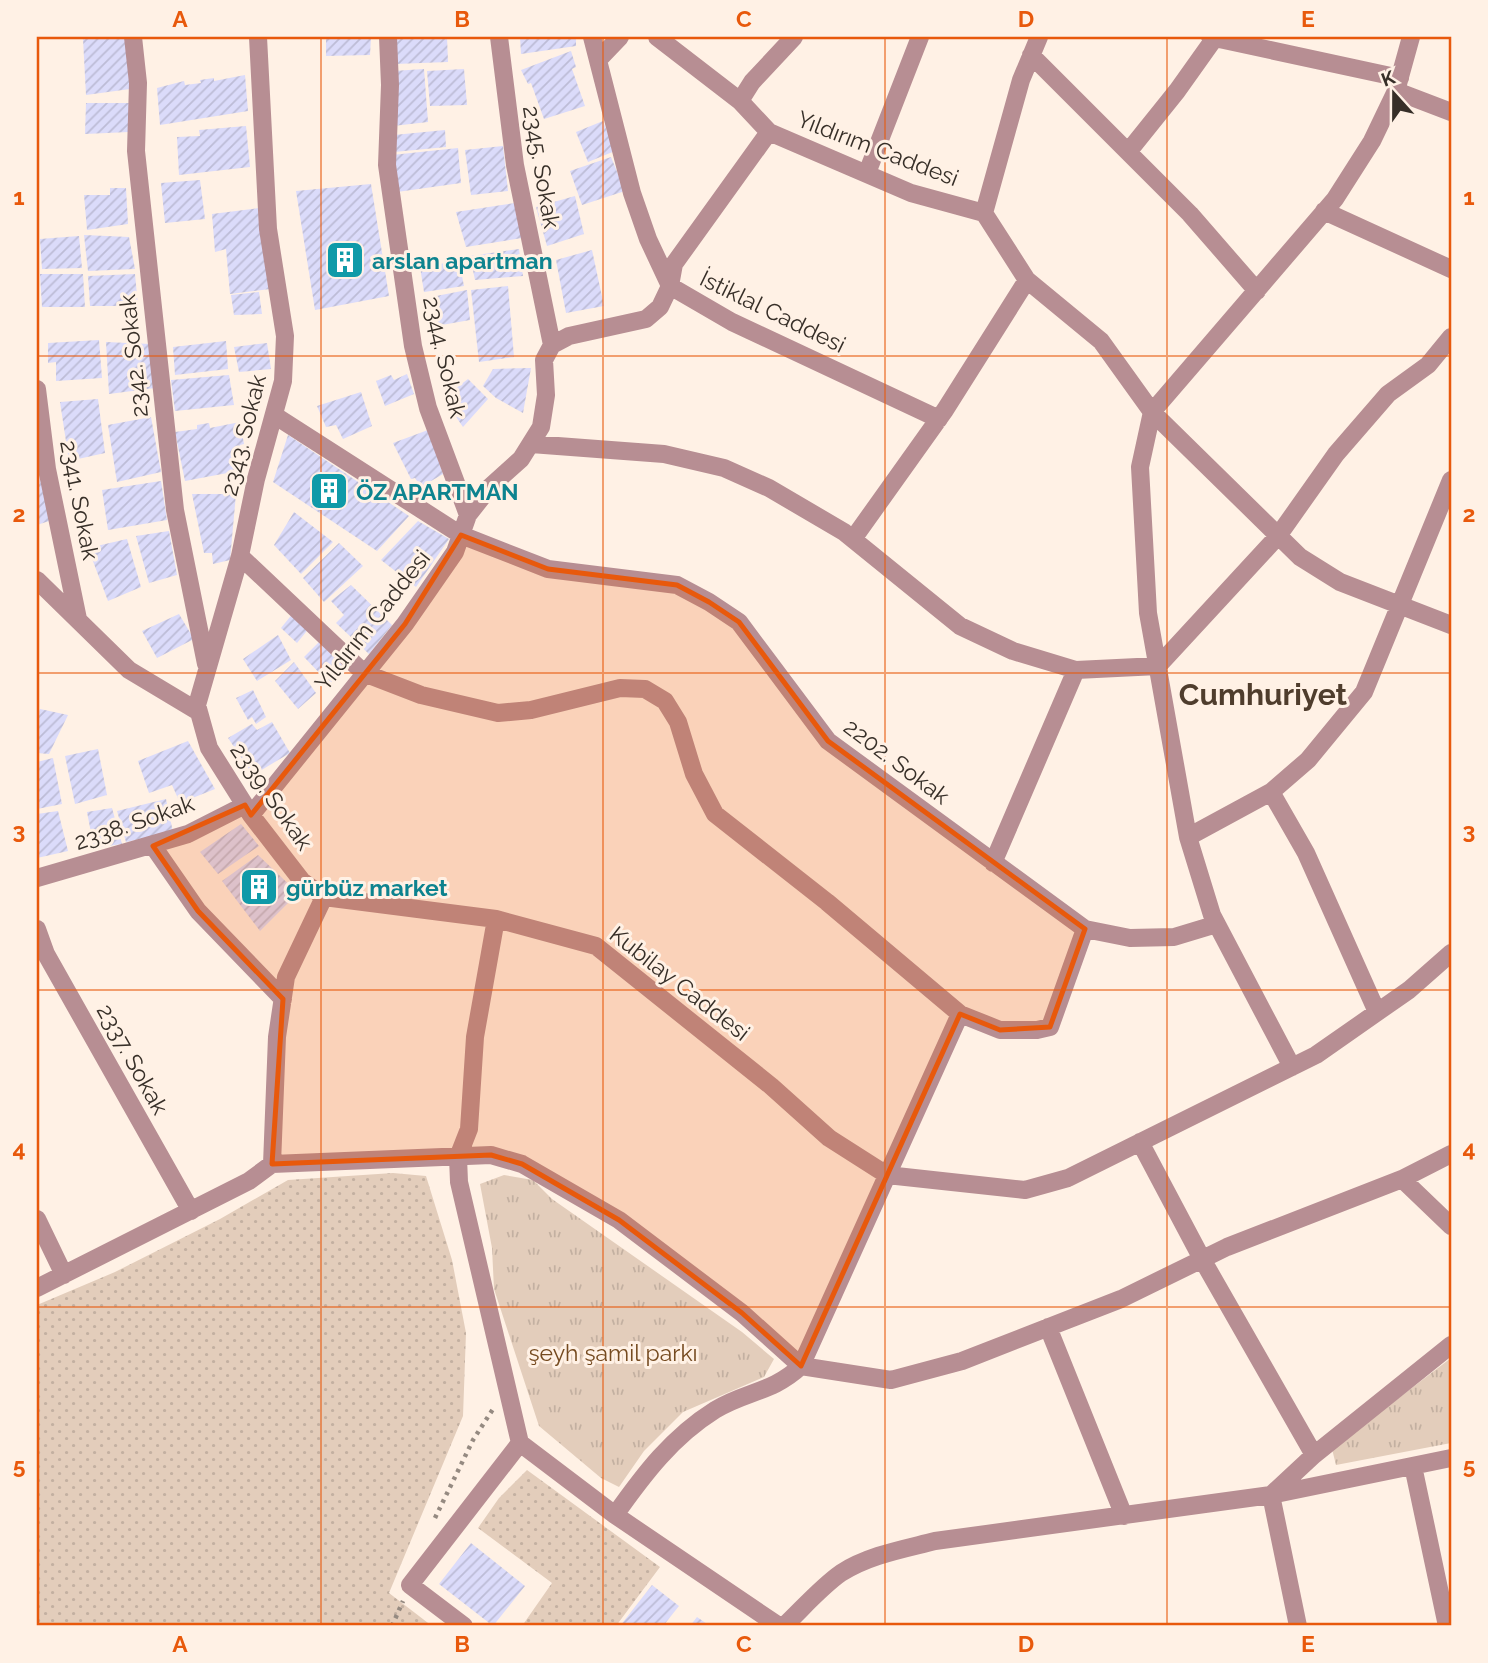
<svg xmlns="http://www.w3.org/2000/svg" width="1488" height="1663" font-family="Raleway,sans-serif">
  <defs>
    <pattern id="grass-dots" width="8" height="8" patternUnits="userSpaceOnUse" patternTransform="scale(1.75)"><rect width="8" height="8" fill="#e3cdbb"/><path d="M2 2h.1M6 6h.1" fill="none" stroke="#c3b0a1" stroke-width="1.8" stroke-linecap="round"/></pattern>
    <pattern id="park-tufts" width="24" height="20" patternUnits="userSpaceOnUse" patternTransform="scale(1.75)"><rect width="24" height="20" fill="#e3cdbb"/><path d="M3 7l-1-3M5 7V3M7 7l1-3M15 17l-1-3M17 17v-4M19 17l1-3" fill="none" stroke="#c3b0a1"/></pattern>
    <pattern id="building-hatch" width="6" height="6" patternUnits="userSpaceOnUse" patternTransform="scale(1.75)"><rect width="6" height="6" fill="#dbdbfa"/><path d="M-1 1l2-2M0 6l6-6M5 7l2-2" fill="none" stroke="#bdbcd6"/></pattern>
  </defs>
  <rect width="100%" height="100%" fill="#fff1e5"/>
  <path fill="url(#grass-dots)" d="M 393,1173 L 426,1176 L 452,1260 L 466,1333 L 463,1416 L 389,1593 L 432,1626 L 40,1626 L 37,1616 L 37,1305 L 115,1272 L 220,1219 L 288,1180 Z
    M 527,1470 L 660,1567 L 616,1626 L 522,1626 L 552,1583 L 478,1528 L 499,1498 Z"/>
  <path fill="url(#park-tufts)" d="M 504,1175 L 533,1180 L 552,1199 L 742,1332 L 774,1359 L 764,1377 L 683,1412 L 644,1451 L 619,1487 L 601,1478 L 539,1426 L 494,1289 L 492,1248 L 480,1184 Z
    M 1451,1358 L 1451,1443 L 1336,1465 L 1332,1449 Z"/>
  <path fill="url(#building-hatch)" d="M 126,37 L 130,89 L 86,95 L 83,39 Z
    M 326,37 L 371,37 L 370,55 L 326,56 Z
    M 394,37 L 447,37 L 448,62 L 395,64 Z
    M 520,37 L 576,37 L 576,46 L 521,54 Z
    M 571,51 L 576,67 L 572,69 L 585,106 L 544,119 L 531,83 L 528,84 L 521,70 Z
    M 424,69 L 428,122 L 393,126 L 393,71 Z
    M 464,69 L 467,105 L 430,106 L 427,71 Z
    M 245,75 L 248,111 L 160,125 L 157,88 L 184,81 L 185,85 L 201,83 L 200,80 L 214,78 L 214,81 Z
    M 86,103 L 130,103 L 129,132 L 85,134 Z
    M 603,121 L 615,151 L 588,162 L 576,132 Z
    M 246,126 L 250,167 L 179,175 L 177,137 L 200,136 L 199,130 Z
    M 445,130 L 446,147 L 394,152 L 394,135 Z
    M 503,146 L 508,191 L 471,195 L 465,150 Z
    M 458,148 L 461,183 L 397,192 L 392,155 Z
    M 611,157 L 625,191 L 582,205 L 570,171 Z
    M 200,180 L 205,219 L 165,223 L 161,183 Z
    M 371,184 L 389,296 L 315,310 L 296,191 Z
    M 110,188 L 126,188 L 128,224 L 87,230 L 84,195 L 110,195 Z
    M 575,196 L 584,234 L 547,246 L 536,207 Z
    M 515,203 L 522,238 L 466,247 L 456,212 Z
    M 259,208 L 270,289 L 230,294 L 226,249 L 215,252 L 212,214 Z
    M 84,235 L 129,237 L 135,269 L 88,271 Z
    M 79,236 L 82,268 L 42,269 L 40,239 Z
    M 519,249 L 523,276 L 475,280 L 470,256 Z
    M 592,250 L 604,306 L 566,313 L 556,260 Z
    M 459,261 L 464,286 L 424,292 L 420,267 Z
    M 40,274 L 83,274 L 85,307 L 42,307 Z
    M 135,274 L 138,306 L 90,306 L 88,276 Z
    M 508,286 L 514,357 L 479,362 L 471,290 Z
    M 467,290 L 470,320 L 436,326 L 431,297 Z
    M 259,292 L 262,314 L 234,315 L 231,295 Z
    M 99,340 L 102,378 L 56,381 L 56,362 L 48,363 L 48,343 Z
    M 226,341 L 228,369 L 175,375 L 173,347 Z
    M 106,342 L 150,344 L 155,388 L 109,394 Z
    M 267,343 L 271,369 L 239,372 L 234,347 Z
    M 531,368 L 523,413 L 496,398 L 483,386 L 493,369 Z
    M 407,374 L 414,394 L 385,406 L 376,381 L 391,375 L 394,380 Z
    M 229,375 L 234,405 L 175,411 L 171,380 Z
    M 468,379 L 488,399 L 463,427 L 443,398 Z
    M 361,392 L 372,426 L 343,439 L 336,425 L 326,427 L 317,406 Z
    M 98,399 L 105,453 L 69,461 L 60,402 Z
    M 151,417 L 161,472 L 117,482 L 108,425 Z
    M 240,422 L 244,444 L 240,445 L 243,457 L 236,459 L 238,471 L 185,481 L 175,432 L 197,429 L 197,425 L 209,423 L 210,428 Z
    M 428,430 L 443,474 L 421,487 L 415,478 L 411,479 L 393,443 Z
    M 288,435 L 409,516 L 377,551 L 273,482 Z
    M 43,474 L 52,520 L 37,525 L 37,475 Z
    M 161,481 L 167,520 L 108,530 L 102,490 Z
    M 192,494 L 236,494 L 230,560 L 213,564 L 212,553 L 204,553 Z
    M 294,512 L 333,542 L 301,574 L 274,545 Z
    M 418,521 L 449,539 L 416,587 L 381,560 Z
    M 169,531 L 177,575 L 149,583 L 136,536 Z
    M 127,539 L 141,587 L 108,601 L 88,548 Z
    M 339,543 L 363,566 L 324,602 L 303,578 Z
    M 351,585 L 392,625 L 369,654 L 336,623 L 344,615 L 331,601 Z
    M 294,612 L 310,627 L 297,643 L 281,628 Z
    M 179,614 L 194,639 L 157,658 L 142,631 Z
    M 278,635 L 291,660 L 257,681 L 243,659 Z
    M 319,642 L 344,667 L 330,684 L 304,657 Z
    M 294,662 L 316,693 L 298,709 L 275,681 Z
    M 253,690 L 266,717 L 256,724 L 252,717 L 248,720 L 236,698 Z
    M 40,709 L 68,715 L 49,754 L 37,753 L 37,715 Z
    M 272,722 L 290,753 L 253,775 L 228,738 L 252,724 L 257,730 Z
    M 188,741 L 215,789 L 180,803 L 172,785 L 149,793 L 138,761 Z
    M 98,749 L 107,795 L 75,804 L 65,756 Z
    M 53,758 L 62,804 L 37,809 L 37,762 Z
    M 166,799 L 173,832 L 126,842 L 117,811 Z
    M 112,808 L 122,844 L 94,848 L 87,812 Z
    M 58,811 L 68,851 L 37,858 L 37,814 Z
    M 241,824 L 259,846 L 218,874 L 200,852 Z
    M 258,855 L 298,893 L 260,931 L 222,881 Z
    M 471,1543 L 525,1586 L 493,1626 L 439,1584 Z
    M 652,1585 L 679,1606 L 663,1626 L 620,1626 Z
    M 697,1617 L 710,1626 L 690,1626 Z"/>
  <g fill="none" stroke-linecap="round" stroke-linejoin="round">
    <path stroke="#958a81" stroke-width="4.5" stroke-dasharray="3.5 5" stroke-linecap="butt" d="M 435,1518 L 473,1440 L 493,1409
      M 392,1626 L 403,1601"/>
    <path stroke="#b78e93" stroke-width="18" d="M 133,37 L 138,83 L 136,151 L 175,510 L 206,664
      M 258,37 L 268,229 L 285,336 L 283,381 L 256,479 L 240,556 L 197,705 L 209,748 L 251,815 L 302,881 L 324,897 L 496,919 L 596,946 L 771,1086 L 829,1138 L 887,1175 L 1025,1190 L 1068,1178 L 1316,1055 L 1409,990 L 1451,953
      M 388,37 L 390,85 L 387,165 L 413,346 L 428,408 L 468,515
      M 499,37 L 515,165 L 552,345
      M 592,37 L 632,193 L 648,239 L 670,286 L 732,322 L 939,419
      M 657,37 L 740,101 L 769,132 L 911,193 L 984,213
      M 1210,37 L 1400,78
      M 1031,55 L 1190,214 L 1257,291
      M 598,60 L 620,37
      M 1396,91 L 1451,112
      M 740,101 L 752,82 L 794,37
      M 1128,152 L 1177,91 L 1214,39
      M 867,173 L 920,37
      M 1324,211 L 1451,269
      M 984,213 L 1027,280 L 1101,341 L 1152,412 L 1300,557 L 1340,582 L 1451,625
      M 984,213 L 1021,80 L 1039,37
      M 37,389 L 47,469 L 78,619
      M 274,415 L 461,535 L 548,569 L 677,585 L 709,602 L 739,622 L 828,741 L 1085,929 L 1130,938 L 1174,937 L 1217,924
      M 531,444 L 664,454 L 724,468 L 769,488 L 844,532 L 960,626 L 1013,651 L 1076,670 L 1158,666 L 1278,536 L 1336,454 L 1388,394 L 1428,365 L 1451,337
      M 853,539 L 945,410 L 1027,280
      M 240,556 L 364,673 L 421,695 L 498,713 L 531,710 L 620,688 L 645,689 L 665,701 L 678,722 L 694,774 L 715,814 L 827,902 L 960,1014 L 1000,1030 L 1037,1030 L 1050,1027 L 1085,929
      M 37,580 L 129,670 L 199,712
      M 1271,792 L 1306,853 L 1377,1012
      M 251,815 L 405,624 L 455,552 L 468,515 L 490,487 L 521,459 L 541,427 L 546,395 L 544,360 L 552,345 L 569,336 L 646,319 L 660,307 L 670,286 L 674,264 L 769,132
      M 1188,837 L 1271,792 L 1308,760 L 1364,692 L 1451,480
      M 153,846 L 198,911 L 283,999
      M 993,863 L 1076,670
      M 37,878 L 188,834 L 245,805
      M 496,919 L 475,1037 L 469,1129 L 458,1157 L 459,1182 L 520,1443 L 615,1515
      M 37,929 L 46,954 L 191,1211
      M 1292,1067 L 1212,915 L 1188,837 L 1148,613 L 1140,467 L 1152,412 L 1335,199 L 1372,141 L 1396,91 L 1411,37
      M 1140,1142 L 1202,1259 L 1314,1455
      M 272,1164 L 491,1155 L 522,1164 L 619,1220 L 742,1313 L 801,1366 L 891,1380 L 962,1361 L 1121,1299 L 1227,1247 L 1402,1179 L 1451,1154
      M 1402,1179 L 1451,1226
      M 37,1219 L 64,1275
      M 37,1288 L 249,1181 L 272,1164 L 277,1037 L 286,977 L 324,897
      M 1048,1327 L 1124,1516
      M 1413,1466 L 1447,1626
      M 1271,1495 L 1314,1455 L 1451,1345
      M 1271,1495 L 1298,1626
      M 464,1626 L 410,1585 L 520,1443
      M 779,1626 L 615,1515 C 644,1474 672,1437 715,1410 C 746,1391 772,1393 801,1366 L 960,1014
      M 784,1626 C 802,1609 821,1587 841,1573 C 869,1555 904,1549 935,1541 L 1271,1495 L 1451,1458"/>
  </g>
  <path fill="#e8590c" fill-opacity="0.2" stroke="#e8590c" stroke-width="5" stroke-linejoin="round" d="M 461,535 L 548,569 L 677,585 L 709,602 L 739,622 L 828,741 L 1085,929 L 1050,1027 L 1000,1030 L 960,1014 L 801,1366 L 742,1313 L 619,1220 L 522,1164 L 491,1155 L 272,1164 L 283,999 L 198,911 L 153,846 L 245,805 L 251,815 L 405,624 Z"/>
  <path fill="none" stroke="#e8590c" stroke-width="2" stroke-opacity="0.55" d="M 321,37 L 321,1626M 603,37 L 603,1626M 885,37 L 885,1626M 1167,37 L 1167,1626M 37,356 L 1451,356M 37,673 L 1451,673M 37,990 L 1451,990M 37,1307 L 1451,1307"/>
  <defs>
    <symbol id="building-square" viewBox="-11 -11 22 22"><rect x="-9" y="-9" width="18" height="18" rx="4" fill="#0f9aa8" stroke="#fff1e5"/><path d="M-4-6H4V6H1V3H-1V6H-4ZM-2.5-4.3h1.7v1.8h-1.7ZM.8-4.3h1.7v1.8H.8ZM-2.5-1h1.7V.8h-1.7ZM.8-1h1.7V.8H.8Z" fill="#fff"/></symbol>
  </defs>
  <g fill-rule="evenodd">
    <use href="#building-square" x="323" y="238" width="44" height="44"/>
    <use href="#building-square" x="307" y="469" width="44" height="44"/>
    <use href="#building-square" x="237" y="865" width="44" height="44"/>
  </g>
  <g text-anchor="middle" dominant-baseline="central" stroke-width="6" stroke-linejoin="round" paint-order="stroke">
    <g font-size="23" fill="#372f28" stroke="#fff1e5">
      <text transform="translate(878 148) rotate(21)">Yıldırım Caddesi</text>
      <text transform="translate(542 167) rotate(80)">2345. Sokak</text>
      <text transform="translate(773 311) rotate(26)">İstiklal Caddesi</text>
      <text transform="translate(133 356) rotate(-96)">2342. Sokak</text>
      <text transform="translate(445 357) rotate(77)">2344. Sokak</text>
      <text transform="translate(243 435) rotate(-76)">2343. Sokak</text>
      <text transform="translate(80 500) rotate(79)">2341. Sokak</text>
      <text transform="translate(372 620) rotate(-52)">Yıldırım Caddesi</text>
      <text transform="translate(897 761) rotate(37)">2202. Sokak</text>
      <text transform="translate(272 796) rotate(55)">2339. Sokak</text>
      <text transform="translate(134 822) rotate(-19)">2338. Sokak</text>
      <text transform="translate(680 983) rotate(38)">Kubilay Caddesi</text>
      <text transform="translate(133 1059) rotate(61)">2337. Sokak</text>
    </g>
    <g font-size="23" font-weight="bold" fill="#0d838f" stroke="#fff1e5" text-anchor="start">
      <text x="372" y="260">arslan apartman</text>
      <text x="356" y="491">ÖZ APARTMAN</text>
      <text x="286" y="887">gürbüz market</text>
    </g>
    <g font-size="23" fill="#754a1f" stroke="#fff1e5">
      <text x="613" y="1352">şeyh şamil parkı</text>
    </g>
    <g font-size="30" font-weight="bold" fill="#4f3d2d" stroke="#fff1e5">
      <text x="1263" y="694">Cumhuriyet</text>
    </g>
  </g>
  <rect width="1488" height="1663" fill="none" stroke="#fff1e5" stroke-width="77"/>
  <g transform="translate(1394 94) rotate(339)" stroke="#fff1e5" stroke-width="5" paint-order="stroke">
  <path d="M0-5L12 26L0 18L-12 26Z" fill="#372f28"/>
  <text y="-10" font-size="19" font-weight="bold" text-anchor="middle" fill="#372f28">K</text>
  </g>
  <rect x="38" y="38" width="1412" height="1586" fill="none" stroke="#e8590c" stroke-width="2.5"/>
  <g font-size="23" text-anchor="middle" font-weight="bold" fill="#e8590c">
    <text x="180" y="27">A</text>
    <text x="462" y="27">B</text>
    <text x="744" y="27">C</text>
    <text x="1026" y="27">D</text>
    <text x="1308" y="27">E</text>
    <text x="19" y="205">1</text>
    <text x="1469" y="205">1</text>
    <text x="19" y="522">2</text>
    <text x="1469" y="522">2</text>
    <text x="19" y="839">3</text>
    <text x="1469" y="839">3</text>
    <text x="19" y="1157">4</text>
    <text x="1469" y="1157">4</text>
    <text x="19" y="1474">5</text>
    <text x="1469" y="1474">5</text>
    <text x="180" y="1652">A</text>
    <text x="462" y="1652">B</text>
    <text x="744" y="1652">C</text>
    <text x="1026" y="1652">D</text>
    <text x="1308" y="1652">E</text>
  </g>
</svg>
